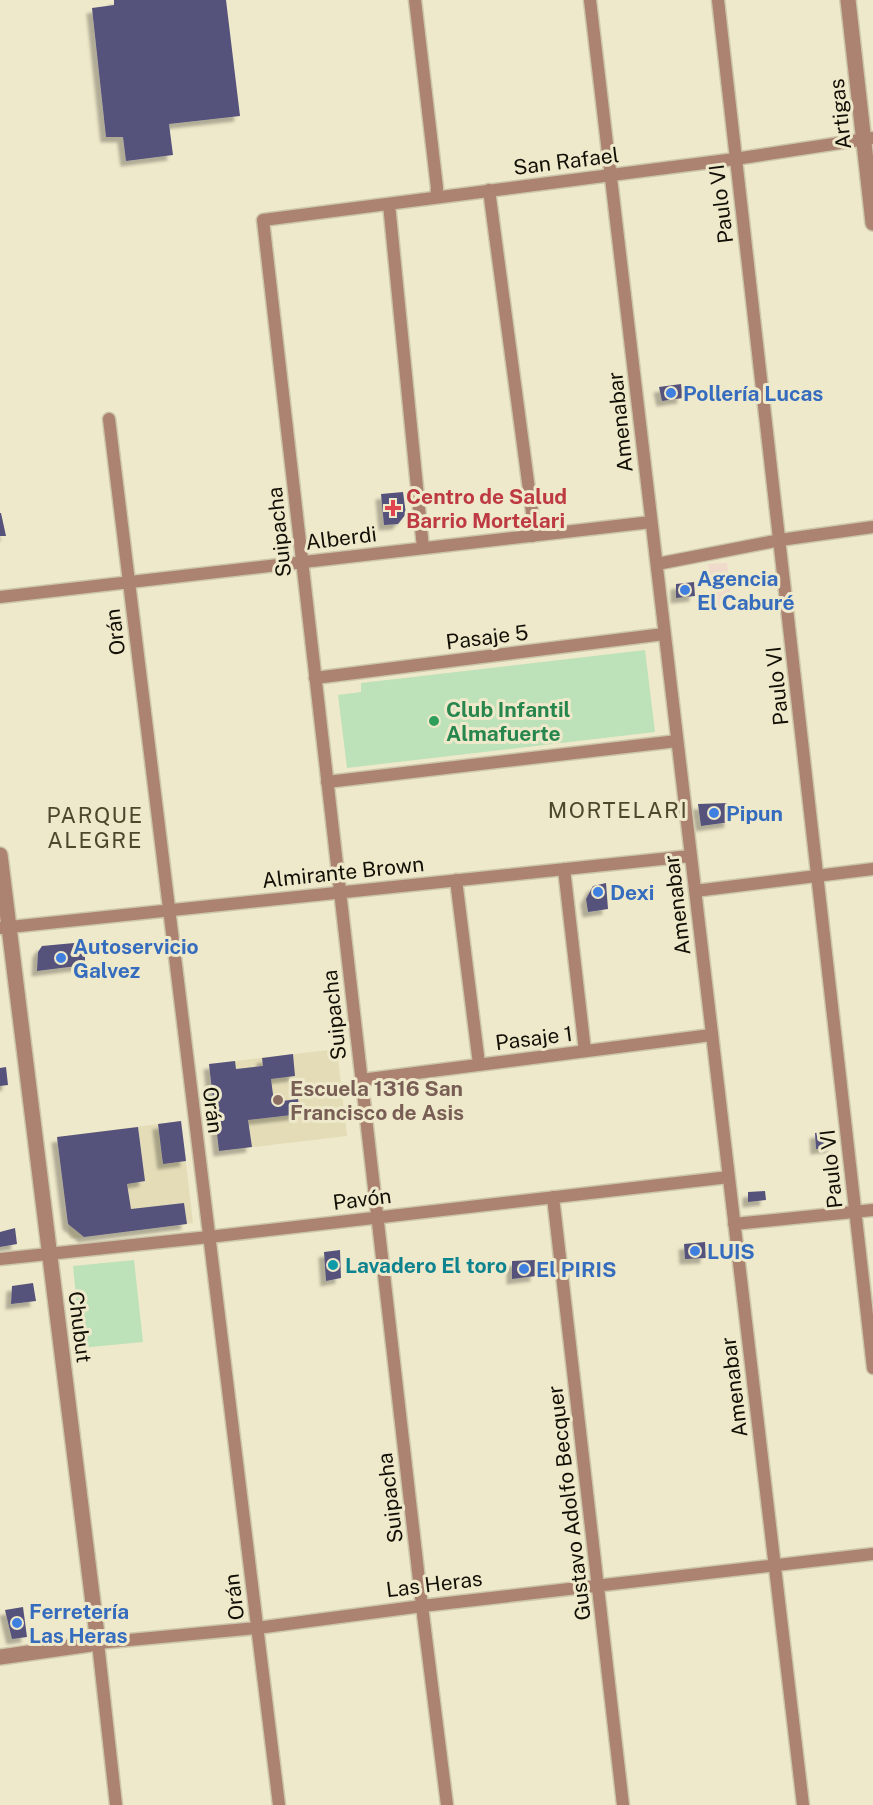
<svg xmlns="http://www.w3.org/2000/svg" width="873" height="1805" font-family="'Public Sans',sans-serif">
  <defs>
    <filter id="shadow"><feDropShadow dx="-5.5" dy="5.5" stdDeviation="1.5" flood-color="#0004"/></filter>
  </defs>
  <rect width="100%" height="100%" fill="#efe9cb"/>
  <path fill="#e4dcb7" d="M 337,1049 L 347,1136 L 219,1151 L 209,1064 Z
    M 181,1121 L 193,1223 L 70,1239 L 57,1137 Z"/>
  <path fill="#efdacc" d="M 727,563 L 732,607 L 713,608 L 708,564 Z"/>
  <path fill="#bde2b9" d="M 645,650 L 655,732 L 347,768 L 338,695 L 361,692 L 361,683 Z
    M 134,1260 L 143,1342 L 81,1348 L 73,1266 Z"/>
  <path fill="#55527c" filter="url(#shadow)" d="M 114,0 L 226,0 L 240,116 L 169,124 L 173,155 L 126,161 L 123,137 L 106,137 L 92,8 L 114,5 Z
    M 681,384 L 683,398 L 662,401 L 659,387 Z
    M 403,492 L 406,514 L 398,524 L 384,525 L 381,494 Z
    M 0,513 L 1,513 L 6,536 L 0,536 Z
    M 694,582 L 695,596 L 676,598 L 676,584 Z
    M 728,803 L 730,822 L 701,826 L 698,804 Z
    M 606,883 L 608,909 L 588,912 L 586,899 L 593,886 Z
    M 85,942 L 85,965 L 37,971 L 38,952 L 42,946 Z
    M 293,1054 L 295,1076 L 271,1079 L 274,1102 L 298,1099 L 300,1114 L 248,1120 L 252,1147 L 219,1151 L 209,1064 L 235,1061 L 236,1069 L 263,1066 L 262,1058 Z
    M 6,1067 L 8,1085 L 0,1086 L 0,1068 Z
    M 181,1121 L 186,1161 L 163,1164 L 158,1124 Z
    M 138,1127 L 145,1181 L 127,1184 L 131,1209 L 184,1203 L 187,1224 L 84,1237 L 68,1224 L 57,1137 Z
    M 830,1131 L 833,1147 L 816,1149 L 815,1133 Z
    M 765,1191 L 766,1200 L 748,1202 L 748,1192 Z
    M 15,1228 L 17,1244 L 0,1247 L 0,1232 Z
    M 705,1242 L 706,1258 L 685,1259 L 684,1244 Z
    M 340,1250 L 341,1278 L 326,1281 L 324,1252 Z
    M 535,1260 L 536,1276 L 512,1279 L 512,1261 Z
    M 33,1283 L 36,1301 L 11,1304 L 12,1286 Z
    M 23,1607 L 27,1637 L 12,1639 L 5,1610 Z"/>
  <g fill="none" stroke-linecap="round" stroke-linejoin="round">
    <defs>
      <path id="minor" d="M 415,0 L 437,188 L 436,197
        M 590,0 L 803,1805
        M 718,0 L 873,1368
        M 489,190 L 532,512 L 533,536
        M 389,204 L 423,548
        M 109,419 L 279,1805
        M 657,564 L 780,540 L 873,527
        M 0,597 L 651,522
        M 315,678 L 664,634
        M 327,782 L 677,741
        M 564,869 L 585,1051
        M 456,880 L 479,1064
        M 695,891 L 873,869
        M 0,928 L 690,856
        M 361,1080 L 711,1035
        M 553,1197 L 623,1805
        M 734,1224 L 873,1210
        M 0,1259 L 209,1237 L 729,1177
        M 116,1805 L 98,1643 L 257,1628 L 422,1606 L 873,1554
        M 447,1805 L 422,1606 L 263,220 L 735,159 L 873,138"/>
      <path id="tertiary" d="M 848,0 L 873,223
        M 0,855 L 98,1643 L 0,1657"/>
    </defs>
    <use href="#minor" stroke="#ccc6ab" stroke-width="15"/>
    <use href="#tertiary" stroke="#ccc6ab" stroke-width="18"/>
    <use href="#minor" stroke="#ac8271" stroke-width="12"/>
    <use href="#tertiary" stroke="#ac8271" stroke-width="15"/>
  </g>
  <g fill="#3f7fe0" stroke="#efe9cb" stroke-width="2">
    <circle cx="671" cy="393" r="6"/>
    <circle cx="685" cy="590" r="6"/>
    <circle cx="714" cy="813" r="6"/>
    <circle cx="598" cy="892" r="6"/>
    <circle cx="61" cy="958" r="6"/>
    <circle cx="695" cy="1251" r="6"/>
    <circle cx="524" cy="1269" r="6"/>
    <circle cx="17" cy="1623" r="6"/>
  </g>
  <path fill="#e0444e" stroke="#efe9cb" stroke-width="2" d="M390 499h6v6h6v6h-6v6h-6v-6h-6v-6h6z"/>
  <circle fill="#2e9e5b" stroke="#efe9cb" stroke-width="2" cx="434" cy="721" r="6"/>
  <circle fill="#8d6e63" stroke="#efe9cb" stroke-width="2" cx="278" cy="1100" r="6"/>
  <circle fill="#0f9aa8" stroke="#efe9cb" stroke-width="2" cx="333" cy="1265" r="6"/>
  <g text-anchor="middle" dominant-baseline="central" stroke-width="6" stroke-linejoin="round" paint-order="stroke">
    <g font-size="21" fill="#121006" stroke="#efe9cb">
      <text transform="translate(840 114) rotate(-96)">Artigas</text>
      <text transform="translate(566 161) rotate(-7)">San Rafael</text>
      <text transform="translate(721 204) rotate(-97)">Paulo VI</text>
      <text transform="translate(620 422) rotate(-96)">Amenabar</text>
      <text transform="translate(279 532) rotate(-96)">Suipacha</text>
      <text transform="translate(341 538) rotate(-7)">Alberdi</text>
      <text transform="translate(115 632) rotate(-97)">Orán</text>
      <text transform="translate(487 637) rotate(-7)">Pasaje 5</text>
      <text transform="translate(777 686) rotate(-96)">Paulo VI</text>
      <text transform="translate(343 872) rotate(-6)">Almirante Brown</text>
      <text transform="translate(677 905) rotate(-97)">Amenabar</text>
      <text transform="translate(334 1015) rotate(-96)">Suipacha</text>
      <text transform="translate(534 1038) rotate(-7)">Pasaje 1</text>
      <text transform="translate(213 1110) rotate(83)">Orán</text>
      <text transform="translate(831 1169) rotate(-96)">Paulo VI</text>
      <text transform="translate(362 1199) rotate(-7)">Pavón</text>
      <text transform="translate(80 1327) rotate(83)">Chubut</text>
      <text transform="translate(734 1387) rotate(-97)">Amenabar</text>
      <text transform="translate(390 1498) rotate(-97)">Suipacha</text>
      <text transform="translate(569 1503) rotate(-97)">Gustavo Adolfo Becquer</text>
      <text transform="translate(434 1584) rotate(-7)">Las Heras</text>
      <text transform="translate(234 1597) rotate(-97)">Orán</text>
    </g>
    <g font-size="21" font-weight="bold" fill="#366cbe" stroke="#efe9cb" text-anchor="start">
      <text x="683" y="393">Pollería Lucas</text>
      <text x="697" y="578">Agencia<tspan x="697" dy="24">El Caburé</tspan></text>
      <text x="726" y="813">Pipun</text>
      <text x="610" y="892">Dexi</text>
      <text x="73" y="946">Autoservicio<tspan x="73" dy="24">Galvez</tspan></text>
      <text x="707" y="1251">LUIS</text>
      <text x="536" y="1269">El PIRIS</text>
      <text x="29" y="1611">Ferretería<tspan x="29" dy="24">Las Heras</tspan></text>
    </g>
    <g font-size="21" font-weight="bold" fill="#be3a42" stroke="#efe9cb" text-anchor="start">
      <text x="406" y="496">Centro de Salud<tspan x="406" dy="24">Barrio Mortelari</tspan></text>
    </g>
    <g font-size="21" font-weight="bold" fill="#27864d" stroke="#efe9cb" text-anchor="start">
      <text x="446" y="709">Club Infantil<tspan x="446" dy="24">Almafuerte</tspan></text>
    </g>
    <g font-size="21" font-weight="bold" fill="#785e54" stroke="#efe9cb" text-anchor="start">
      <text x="290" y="1088">Escuela 1316 San<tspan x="290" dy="24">Francisco de Asis</tspan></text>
    </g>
    <g font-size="21" font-weight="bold" fill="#0d838f" stroke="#efe9cb" text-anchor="start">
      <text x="345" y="1265">Lavadero El toro</text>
    </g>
    <g font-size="22" letter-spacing="1.5" fill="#4d472e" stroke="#efe9cb">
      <text x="618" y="810">MORTELARI</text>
      <text x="95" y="815">PARQUE<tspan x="95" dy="25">ALEGRE</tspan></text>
    </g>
  </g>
</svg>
